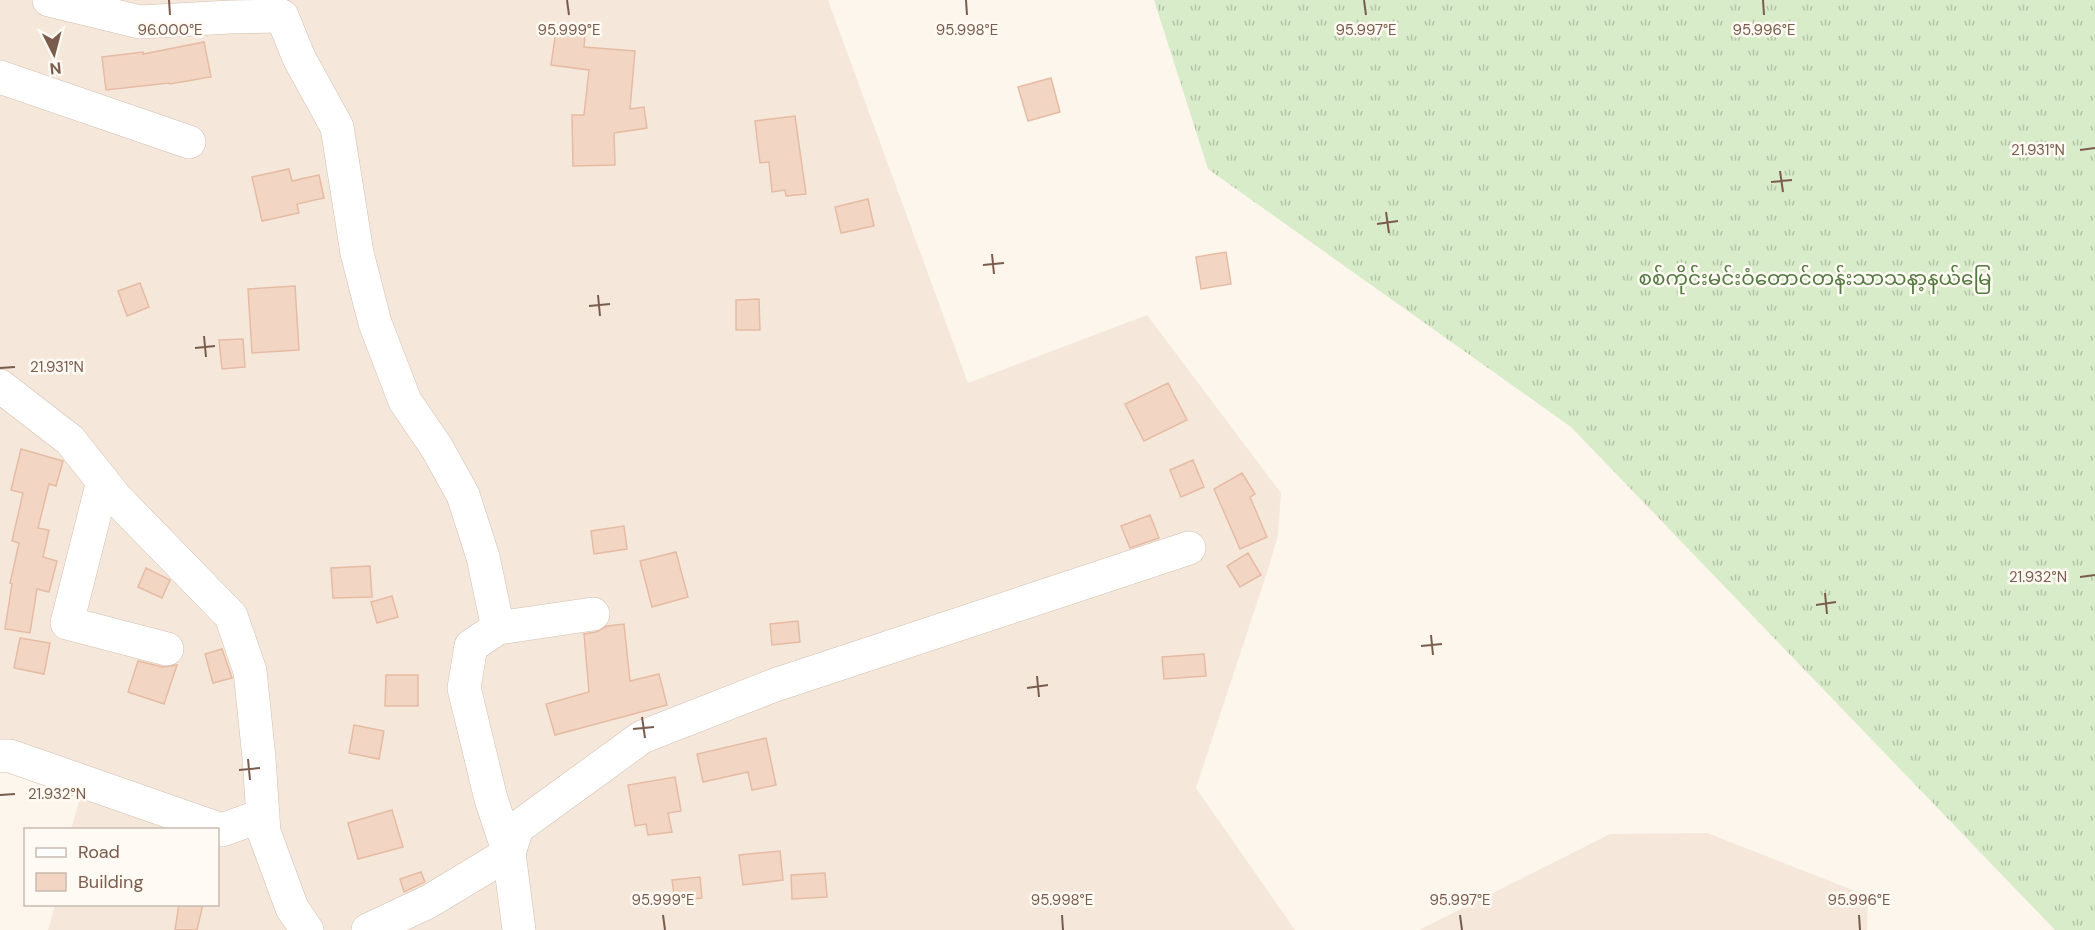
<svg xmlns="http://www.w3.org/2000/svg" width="2095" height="930" font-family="'DM Sans','Noto Sans Myanmar',sans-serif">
  <defs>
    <pattern id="grass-tufts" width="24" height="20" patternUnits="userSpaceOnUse" patternTransform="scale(1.5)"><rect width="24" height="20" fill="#d8ecc9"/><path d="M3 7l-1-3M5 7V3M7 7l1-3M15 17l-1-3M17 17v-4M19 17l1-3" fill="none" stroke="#b4c2a5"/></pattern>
  </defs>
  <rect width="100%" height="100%" fill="#fdf6ec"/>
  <path fill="#f5e8da" d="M 0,0 L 828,0 L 968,383 L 1147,315 L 1281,493 L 1278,535 L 1270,563 L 1196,788 L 1295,930 L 48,930 L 55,905 L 218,904 L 218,830 L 71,829 L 83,788 L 0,763 Z
    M 1707,833 L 1868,896 L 1867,930 L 1419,930 L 1610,834 Z"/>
  <path fill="url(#grass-tufts)" d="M 1154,0 L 2095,0 L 2095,930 L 2055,930 L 1571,427 L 1208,169 Z"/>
  <path fill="#f3d5c3" stroke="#e6bba3" stroke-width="1.5" d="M 556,31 L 585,35 L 584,47 L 635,51 L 630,109 L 644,107 L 647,128 L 614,133 L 615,165 L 573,166 L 572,115 L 584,115 L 589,70 L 551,65 Z
    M 204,42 L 211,77 L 170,84 L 169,83 L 106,90 L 102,57 L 143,52 L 143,54 Z
    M 1051,78 L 1060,112 L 1028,121 L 1018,87 Z
    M 795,116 L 806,194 L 786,196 L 785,190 L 772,192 L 769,162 L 760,163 L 755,121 Z
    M 289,169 L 292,181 L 319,175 L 324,198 L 297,204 L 299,213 L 262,221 L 252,177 Z
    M 868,199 L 874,226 L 841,233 L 835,207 Z
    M 1226,252 L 1231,284 L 1201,289 L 1196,257 Z
    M 140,283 L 149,307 L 127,316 L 118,291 Z
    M 295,286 L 299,350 L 252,353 L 248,289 Z
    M 759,299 L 760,330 L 736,330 L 736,300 Z
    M 243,339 L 245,367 L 222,369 L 219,340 Z
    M 1168,383 L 1187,420 L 1144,441 L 1125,404 Z
    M 21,449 L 63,461 L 56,486 L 49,484 L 38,528 L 49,530 L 43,557 L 57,561 L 49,592 L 37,589 L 30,633 L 5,629 L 12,584 L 10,583 L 19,543 L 12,541 L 23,493 L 11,490 Z
    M 1193,460 L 1204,487 L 1181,497 L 1170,470 Z
    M 1242,473 L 1255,494 L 1250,497 L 1267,537 L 1240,549 L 1214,489 Z
    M 1150,515 L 1159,538 L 1130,548 L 1121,526 Z
    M 624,526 L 627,549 L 594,554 L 591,531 Z
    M 676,552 L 688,597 L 652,607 L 640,561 Z
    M 1248,553 L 1261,575 L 1240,587 L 1227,566 Z
    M 370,566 L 372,597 L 333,598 L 331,568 Z
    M 146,568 L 170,580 L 162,598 L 138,587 Z
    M 392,596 L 398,617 L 377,623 L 371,602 Z
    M 798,621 L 800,642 L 772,645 L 770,624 Z
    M 624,624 L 630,681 L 659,674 L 667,705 L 555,735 L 546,704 L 589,692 L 584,634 L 596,632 L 607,626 Z
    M 20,638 L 50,643 L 44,674 L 14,668 Z
    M 222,649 L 232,678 L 213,683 L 205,654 Z
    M 1204,654 L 1206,676 L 1164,679 L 1162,657 Z
    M 138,661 L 163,667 L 177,665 L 164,704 L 128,692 Z
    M 386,675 L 418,675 L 418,706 L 385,706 Z
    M 354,725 L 384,731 L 379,759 L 349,753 Z
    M 766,738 L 776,785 L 752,790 L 748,772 L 703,782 L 697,754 Z
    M 675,777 L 681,811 L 668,813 L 672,832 L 648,835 L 646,824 L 635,826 L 628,785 Z
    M 392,810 L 403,847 L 358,859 L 348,823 Z
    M 780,851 L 783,880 L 743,885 L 739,855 Z
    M 421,872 L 425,882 L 404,892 L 400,879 Z
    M 825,873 L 827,897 L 792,899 L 791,875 Z
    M 700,877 L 702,898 L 675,901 L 672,880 Z
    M 179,904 L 203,904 L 197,930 L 175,930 Z"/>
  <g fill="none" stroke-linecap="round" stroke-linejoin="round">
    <defs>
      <path id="minor" d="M 49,0 L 140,22 L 230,17 L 282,16 L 299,58 L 337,127 L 357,253 L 375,323 L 405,401 L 437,448 L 463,495 L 483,557 L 498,628
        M 0,77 L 189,142
        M 0,386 L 70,440 L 116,498 L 231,616 L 250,671 L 259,758 L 264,832 L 292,908 L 307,930
        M 103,481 L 67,623 L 167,649
        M 0,756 L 10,756 L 222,830 L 263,815
        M 368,930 L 428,902 L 509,853 L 517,828 L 642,737 L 775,685 L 1189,548
        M 519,930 L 509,853 L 491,799 L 464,688 L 471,646 L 498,628 L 593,614"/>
    </defs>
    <use href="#minor" stroke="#d1beb0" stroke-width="34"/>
    <use href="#minor" stroke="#fff" stroke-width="33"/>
  </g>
  <path fill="none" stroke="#7a5c4d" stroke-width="2" d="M 169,0 L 170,15M 567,0 L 569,15M 966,0 L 967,15M 1364,0 L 1366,15M 1763,0 L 1764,15M 2080,150 L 2095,148M 1780,171 L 1783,192M 1771,182 L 1792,180M 1386,212 L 1389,233M 1377,224 L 1398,221M 992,254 L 994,274M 983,265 L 1004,263M 598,295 L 600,316M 589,306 L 610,304M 204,336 L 206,357M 195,348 L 215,346M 0,368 L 15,367M 2080,577 L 2095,575M 1825,593 L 1827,614M 1816,605 L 1836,602M 1431,635 L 1433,655M 1421,646 L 1442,644M 1037,676 L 1039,697M 1027,688 L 1048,685M 642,717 L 645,738M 633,729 L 654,727M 248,759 L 250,780M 239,770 L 260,768M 0,795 L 15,794M 663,915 L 665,930M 1062,915 L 1063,930M 1460,915 L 1462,930M 1859,915 L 1860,930"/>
  <g text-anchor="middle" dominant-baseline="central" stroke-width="5" stroke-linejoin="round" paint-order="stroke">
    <g font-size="20" fill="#537a41" stroke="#fffaf3">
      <text x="1815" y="278">စစ်ကိုင်းမင်းဝံတောင်တန်းသာသနာ့နယ်မြေ</text>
    </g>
  </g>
  <g font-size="15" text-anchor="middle" fill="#7a5c4d" stroke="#fffaf3" stroke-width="5" stroke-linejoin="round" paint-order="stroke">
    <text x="170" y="35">96.000°E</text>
    <text x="569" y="35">95.999°E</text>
    <text x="967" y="35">95.998°E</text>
    <text x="1366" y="35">95.997°E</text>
    <text x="1764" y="35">95.996°E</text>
    <text x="2038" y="155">21.931°N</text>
    <text x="57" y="372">21.931°N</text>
    <text x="2038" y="582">21.932°N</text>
    <text x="57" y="799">21.932°N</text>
    <text x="663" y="905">95.999°E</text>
    <text x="1062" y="905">95.998°E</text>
    <text x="1460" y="905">95.997°E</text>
    <text x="1859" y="905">95.996°E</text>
  </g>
  <rect x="24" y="828" width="195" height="78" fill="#fffaf3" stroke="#cabbb1" stroke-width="1.5"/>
  <rect x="36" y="848" width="30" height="9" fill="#ffffff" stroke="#cabbb1" stroke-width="1.5"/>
  <text x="78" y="858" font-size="18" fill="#7a5c4d">Road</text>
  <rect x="36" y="873" width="30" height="18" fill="#f3d5c3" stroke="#cabbb1" stroke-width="1.5"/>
  <text x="78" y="888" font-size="18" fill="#7a5c4d">Building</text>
  <g transform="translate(54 54) rotate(174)" stroke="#fffaf3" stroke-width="4.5" paint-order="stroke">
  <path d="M0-4.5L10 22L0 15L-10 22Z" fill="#7a5c4d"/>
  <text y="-9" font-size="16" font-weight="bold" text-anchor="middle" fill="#7a5c4d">N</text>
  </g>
</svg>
